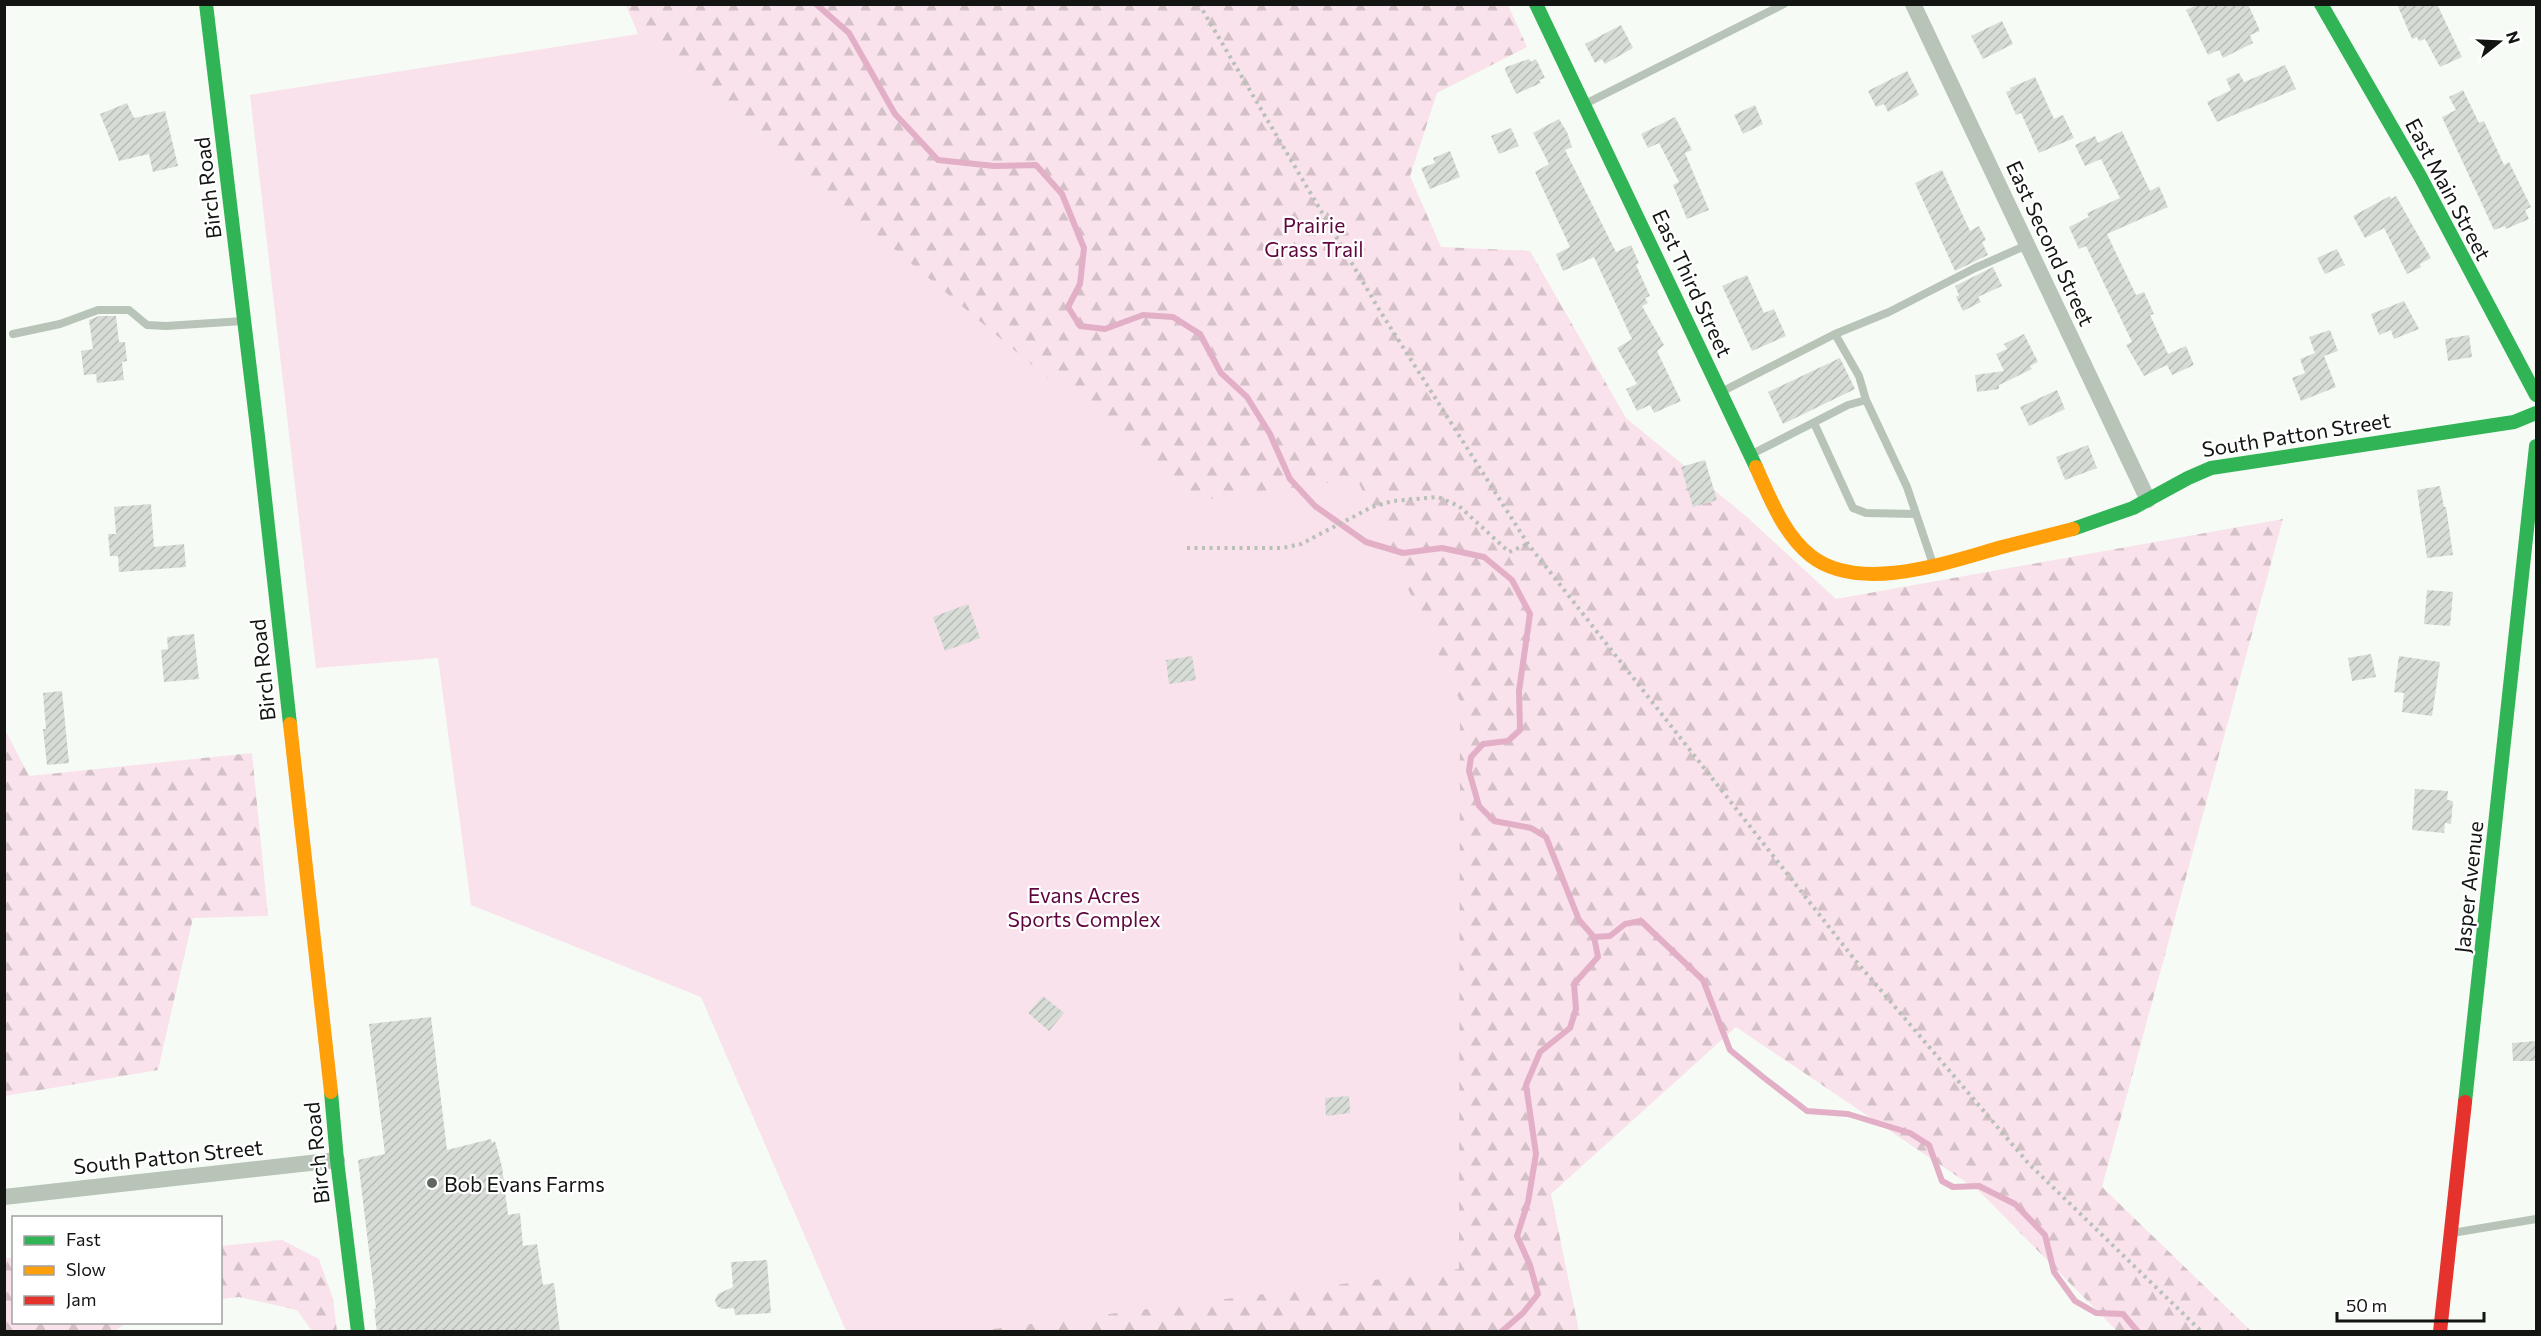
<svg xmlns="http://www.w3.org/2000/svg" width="2541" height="1336" font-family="Commissioner,sans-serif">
  <defs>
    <pattern id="forest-firs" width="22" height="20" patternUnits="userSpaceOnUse" patternTransform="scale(1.5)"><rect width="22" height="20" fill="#f9e2eb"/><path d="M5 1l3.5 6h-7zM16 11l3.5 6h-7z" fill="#d4c1c8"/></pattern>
    <pattern id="building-hatch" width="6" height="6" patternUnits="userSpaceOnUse" patternTransform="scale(1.5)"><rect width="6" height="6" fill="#d8dcd7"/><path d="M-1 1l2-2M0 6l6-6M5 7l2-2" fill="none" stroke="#b8bcb8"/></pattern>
  </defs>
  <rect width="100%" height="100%" fill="#f6fbf5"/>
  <path fill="#f9e2eb" d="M 638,34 L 1194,500 L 1357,479 L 1460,701 L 1494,1318 L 1271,1332 L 846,1331 L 701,997 L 471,905 L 438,658 L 316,668 L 250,95 Z"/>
  <path fill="url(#forest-firs)" d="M 626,5 L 1508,5 L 1527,47 L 1437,93 L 1410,176 L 1441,247 L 1530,251 L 1626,418 L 1747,517 L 1836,599 L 2283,519 L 2102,1187 L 2251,1331 L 2117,1331 L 1979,1191 L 1736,1027 L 1551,1194 L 1579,1331 L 978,1331 L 1459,1269 L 1460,701 L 1357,479 L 1194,501 L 638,34 Z
    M 4,728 L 29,776 L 252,753 L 268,916 L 193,918 L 158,1070 L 5,1096 Z
    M 282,1240 L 319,1259 L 333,1299 L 337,1331 L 312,1331 L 297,1310 L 239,1297 L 221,1299 L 221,1246 Z
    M 5,1258 L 13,1258 L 14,1322 L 126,1323 L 115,1331 L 5,1331 Z"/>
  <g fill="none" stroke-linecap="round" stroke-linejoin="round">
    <path stroke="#e2afc7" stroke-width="6" d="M 816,4 L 849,33 L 895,114 L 938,160 L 994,166 L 1036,165 L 1062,194 L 1084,248 L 1080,284 L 1068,307 L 1080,326 L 1105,329 L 1143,315 L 1173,317 L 1200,334 L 1221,373 L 1247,397 L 1270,434 L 1290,479 L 1315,506 L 1366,542 L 1403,553 L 1442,548 L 1484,557 L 1512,580 L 1530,614 L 1519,691 L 1520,730 L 1508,741 L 1483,744 L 1471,757 L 1469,771 L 1479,806 L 1494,821 L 1531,828 L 1546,837 L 1579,920 L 1594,937 L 1598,957 L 1574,984 L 1576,1009 L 1570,1028 L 1540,1052 L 1526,1085 L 1536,1154 L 1528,1202 L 1517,1236 L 1530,1265 L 1538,1294 L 1523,1313 L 1501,1332
      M 1594,937 L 1610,936 L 1625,924 L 1641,921 L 1703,980 L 1730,1050 L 1763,1077 L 1807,1111 L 1848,1114 L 1910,1133 L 1929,1145 L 1942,1181 L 1953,1187 L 1979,1186 L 2015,1204 L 2045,1235 L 2054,1272 L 2075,1301 L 2096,1313 L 2123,1314 L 2138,1332"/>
  </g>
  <path fill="url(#building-hatch)" d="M 2199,4 L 2248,4 L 2260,31 L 2250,35 L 2253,43 L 2223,58 L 2219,50 L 2208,55 L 2186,10 Z
    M 2397,4 L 2437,4 L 2462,57 L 2440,67 L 2425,39 L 2419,41 L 2417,37 L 2412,39 Z
    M 2002,21 L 2013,44 L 1983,59 L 1971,36 Z
    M 1621,25 L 1633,48 L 1605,64 L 1602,59 L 1595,63 L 1585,44 Z
    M 1529,59 L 1531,62 L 1536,59 L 1545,78 L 1539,80 L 1541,83 L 1516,94 L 1505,70 L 1506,67 Z
    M 2285,65 L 2296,89 L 2217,122 L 2207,102 L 2231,90 L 2226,79 L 2239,73 L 2244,82 Z
    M 1907,71 L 1919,95 L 1888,112 L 1884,104 L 1876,107 L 1868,91 Z
    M 2035,77 L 2054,119 L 2063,115 L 2074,138 L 2039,153 L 2021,113 L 2016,115 L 2006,92 L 2011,90 L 2010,88 Z
    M 2463,90 L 2479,123 L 2484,121 L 2504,165 L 2509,162 L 2531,207 L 2525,210 L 2529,219 L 2506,229 L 2505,226 L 2494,230 L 2442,117 L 2456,110 L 2449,97 Z
    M 127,103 L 134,118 L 165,111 L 178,166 L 153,172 L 149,154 L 119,161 L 100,114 Z
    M 1755,105 L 1763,124 L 1743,134 L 1734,115 Z
    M 1675,117 L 1692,150 L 1685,153 L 1709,210 L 1687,219 L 1673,185 L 1679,182 L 1659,143 L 1648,148 L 1641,134 Z
    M 1559,119 L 1567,132 L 1572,147 L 1565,150 L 1616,252 L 1631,245 L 1639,263 L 1636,265 L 1650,296 L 1645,298 L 1648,303 L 1642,306 L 1664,345 L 1657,351 L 1681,401 L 1654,413 L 1650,405 L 1637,411 L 1626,389 L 1637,384 L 1617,348 L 1632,339 L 1594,257 L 1563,271 L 1556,254 L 1570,247 L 1535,172 L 1549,164 L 1533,133 Z
    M 1511,128 L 1519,146 L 1499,154 L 1491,136 Z
    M 2122,131 L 2150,191 L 2159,186 L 2168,207 L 2107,234 L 2136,295 L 2144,292 L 2154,314 L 2150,315 L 2168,354 L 2186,346 L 2194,365 L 2172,375 L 2167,365 L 2144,376 L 2126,345 L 2132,342 L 2086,246 L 2079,249 L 2069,227 L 2089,217 L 2087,213 L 2120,198 L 2101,159 L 2085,166 L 2075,145 L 2095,136 L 2098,143 Z
    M 1450,151 L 1460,177 L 1430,189 L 1421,168 L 1435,163 L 1433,158 Z
    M 1942,170 L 1970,231 L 1979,226 L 1986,240 L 1982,242 L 1988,255 L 1955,271 L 1915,183 Z
    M 2390,196 L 2391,199 L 2396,196 L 2431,258 L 2420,264 L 2421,267 L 2407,274 L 2384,228 L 2365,238 L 2353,216 Z
    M 2337,249 L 2345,265 L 2325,274 L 2317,258 Z
    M 1993,267 L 2002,286 L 1978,297 L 1981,302 L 1963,311 L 1956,297 L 1959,295 L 1955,286 Z
    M 1747,275 L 1764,313 L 1774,309 L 1786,336 L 1752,351 L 1722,286 Z
    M 2404,301 L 2419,329 L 2394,339 L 2391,330 L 2379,335 L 2371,314 Z
    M 99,316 L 116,316 L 119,342 L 125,342 L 127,361 L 122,362 L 124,380 L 97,383 L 96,374 L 84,375 L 81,351 L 93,349 L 89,320 Z
    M 2330,330 L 2338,351 L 2324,356 L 2336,387 L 2301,401 L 2292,378 L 2305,373 L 2300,359 L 2315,353 L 2309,337 Z
    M 2024,334 L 2038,362 L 2030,366 L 2032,369 L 1999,385 L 1999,389 L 1977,392 L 1975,375 L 2004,371 L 1996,354 L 2007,349 L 2004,344 Z
    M 2469,335 L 2472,357 L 2448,361 L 2445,339 Z
    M 1840,358 L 1855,389 L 1783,424 L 1768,392 Z
    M 2057,390 L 2065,409 L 2029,426 L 2020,407 Z
    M 2088,445 L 2097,468 L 2065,480 L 2056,457 Z
    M 1705,460 L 1717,500 L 1693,507 L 1681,467 Z
    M 2440,486 L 2444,507 L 2446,507 L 2453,555 L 2427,558 L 2417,490 Z
    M 151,504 L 154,547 L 184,544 L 186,567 L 119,572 L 118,556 L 110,556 L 108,534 L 116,534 L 114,507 Z
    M 2427,590 L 2453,592 L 2450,626 L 2424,624 Z
    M 968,604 L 980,638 L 945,651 L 933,617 Z
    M 194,634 L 199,679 L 164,682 L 161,650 L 168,649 L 167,637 Z
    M 2371,654 L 2376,677 L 2352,681 L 2348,658 Z
    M 1192,656 L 1196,680 L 1169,684 L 1166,660 Z
    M 2399,656 L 2440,662 L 2432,716 L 2402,712 L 2404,693 L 2394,692 Z
    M 62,691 L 69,763 L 47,765 L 43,729 L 46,729 L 43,693 Z
    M 2415,789 L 2448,791 L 2447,800 L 2453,801 L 2451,824 L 2445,823 L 2444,833 L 2412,830 Z
    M 1043,996 L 1064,1013 L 1049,1031 L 1028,1013 Z
    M 431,1017 L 447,1150 L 491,1139 L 492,1143 L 495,1141 L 502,1167 L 508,1215 L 520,1213 L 523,1246 L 537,1244 L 543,1285 L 554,1283 L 560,1332 L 377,1332 L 374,1309 L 376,1309 L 358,1160 L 385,1154 L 369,1024 Z
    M 2536,1041 L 2536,1061 L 2513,1061 L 2512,1043 Z
    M 1349,1096 L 1350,1113 L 1326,1116 L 1325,1098 Z
    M 767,1260 L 771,1313 L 735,1315 L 734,1308 L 722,1309 L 717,1306 L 715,1300 L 718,1294 L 733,1287 L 731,1262 Z"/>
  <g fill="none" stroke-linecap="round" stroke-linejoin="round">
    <path stroke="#b8c1b8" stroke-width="4" stroke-dasharray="3 4.5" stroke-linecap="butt" d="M 1199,4 L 1380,311 L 1528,544 L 1855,960 L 2029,1164 L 2202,1332
      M 1187,548 L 1282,548 L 1301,544 L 1372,507 L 1393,501 L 1438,497 L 1459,506 L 1509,552 L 1528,544"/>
    <path stroke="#b7c4b7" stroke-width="8" d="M 1585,104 L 1784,4
      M 13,334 L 60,324 L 98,310 L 129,310 L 147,325 L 166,326 L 243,321
      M 1835,334 L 1859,376 L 1866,400 L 1907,487 L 1933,564
      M 1721,392 L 1835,334 L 1889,312 L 1975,268 L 2027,245
      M 1814,423 L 1853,508 L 1866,513 L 1916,514
      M 1750,455 L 1848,405 L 1866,400
      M 2452,1233 L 2536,1219"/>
    <path stroke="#b7c4b7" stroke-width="16" d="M 1913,4 L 2148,500
      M 4,1197 L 337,1160"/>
    <path stroke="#30b455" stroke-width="14" d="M 206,4 L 258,436 L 290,724
      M 1536,4 L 1756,467
      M 2321,4 L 2420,176 L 2536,395
      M 2073,529 L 2133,508 L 2188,478 L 2211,468 L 2514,422 L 2536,413
      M 331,1092 L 337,1160 L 358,1332
      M 2465,1102 L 2536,446"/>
    <path stroke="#ff9f0a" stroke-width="14" d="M 1756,467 C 1770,498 1784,535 1811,556 C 1860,594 1949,562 2002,547 C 2026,541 2050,535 2073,529
      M 290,724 L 331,1092"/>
    <path stroke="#e5322d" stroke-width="14" d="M 2440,1332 L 2465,1102"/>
  </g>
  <circle fill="#626661" stroke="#fff" stroke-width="2" cx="432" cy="1183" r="6"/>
  <g text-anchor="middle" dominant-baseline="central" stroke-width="4.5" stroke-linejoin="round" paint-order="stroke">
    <g font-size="21" fill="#121512" stroke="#fff">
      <text transform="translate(207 188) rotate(-97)">Birch Road</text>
      <text transform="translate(2449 189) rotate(62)">East Main Street</text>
      <text transform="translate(2051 243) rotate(65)">East Second Street</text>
      <text transform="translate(1693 283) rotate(65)">East Third Street</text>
      <text transform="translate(2296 434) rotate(-9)">South Patton Street</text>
      <text transform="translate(262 670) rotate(-96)">Birch Road</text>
      <text transform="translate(2468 887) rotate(-84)">Jasper Avenue</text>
      <text transform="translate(316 1153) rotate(-96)">Birch Road</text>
      <text transform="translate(168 1156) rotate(-6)">South Patton Street</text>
    </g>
    <g font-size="21" fill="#60063e" stroke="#fff">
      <text x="1314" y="224">Prairie<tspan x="1314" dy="24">Grass Trail</tspan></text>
      <text x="1084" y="894">Evans Acres<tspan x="1084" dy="24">Sports Complex</tspan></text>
    </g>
    <g font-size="21" fill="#121512" stroke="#fff" text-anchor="start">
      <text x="444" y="1183">Bob Evans Farms</text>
    </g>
  </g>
  <rect width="2541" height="1336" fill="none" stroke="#121512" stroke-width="12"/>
  <rect x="12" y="1216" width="210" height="108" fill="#ffffff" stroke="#a0a1a0" stroke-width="1.5"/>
  <rect x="24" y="1236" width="30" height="9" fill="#30b455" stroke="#a0a1a0" stroke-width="1.5"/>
  <text x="66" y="1246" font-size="18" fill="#121512">Fast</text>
  <rect x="24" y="1266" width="30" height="9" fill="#ff9f0a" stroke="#a0a1a0" stroke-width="1.5"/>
  <text x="66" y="1276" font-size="18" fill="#121512">Slow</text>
  <rect x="24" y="1296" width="30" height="9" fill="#e5322d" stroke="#a0a1a0" stroke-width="1.5"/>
  <text x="66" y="1306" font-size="18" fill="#121512">Jam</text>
  <g transform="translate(2499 42) rotate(72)" stroke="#ffffff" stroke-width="4.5" paint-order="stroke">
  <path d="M0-4.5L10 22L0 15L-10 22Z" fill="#121512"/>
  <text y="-9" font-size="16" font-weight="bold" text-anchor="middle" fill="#121512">N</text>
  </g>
  <path d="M2337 1312v9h147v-9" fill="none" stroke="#121512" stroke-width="3"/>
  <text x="2346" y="1312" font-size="18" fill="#121512" stroke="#ffffff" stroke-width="4.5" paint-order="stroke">50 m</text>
</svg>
